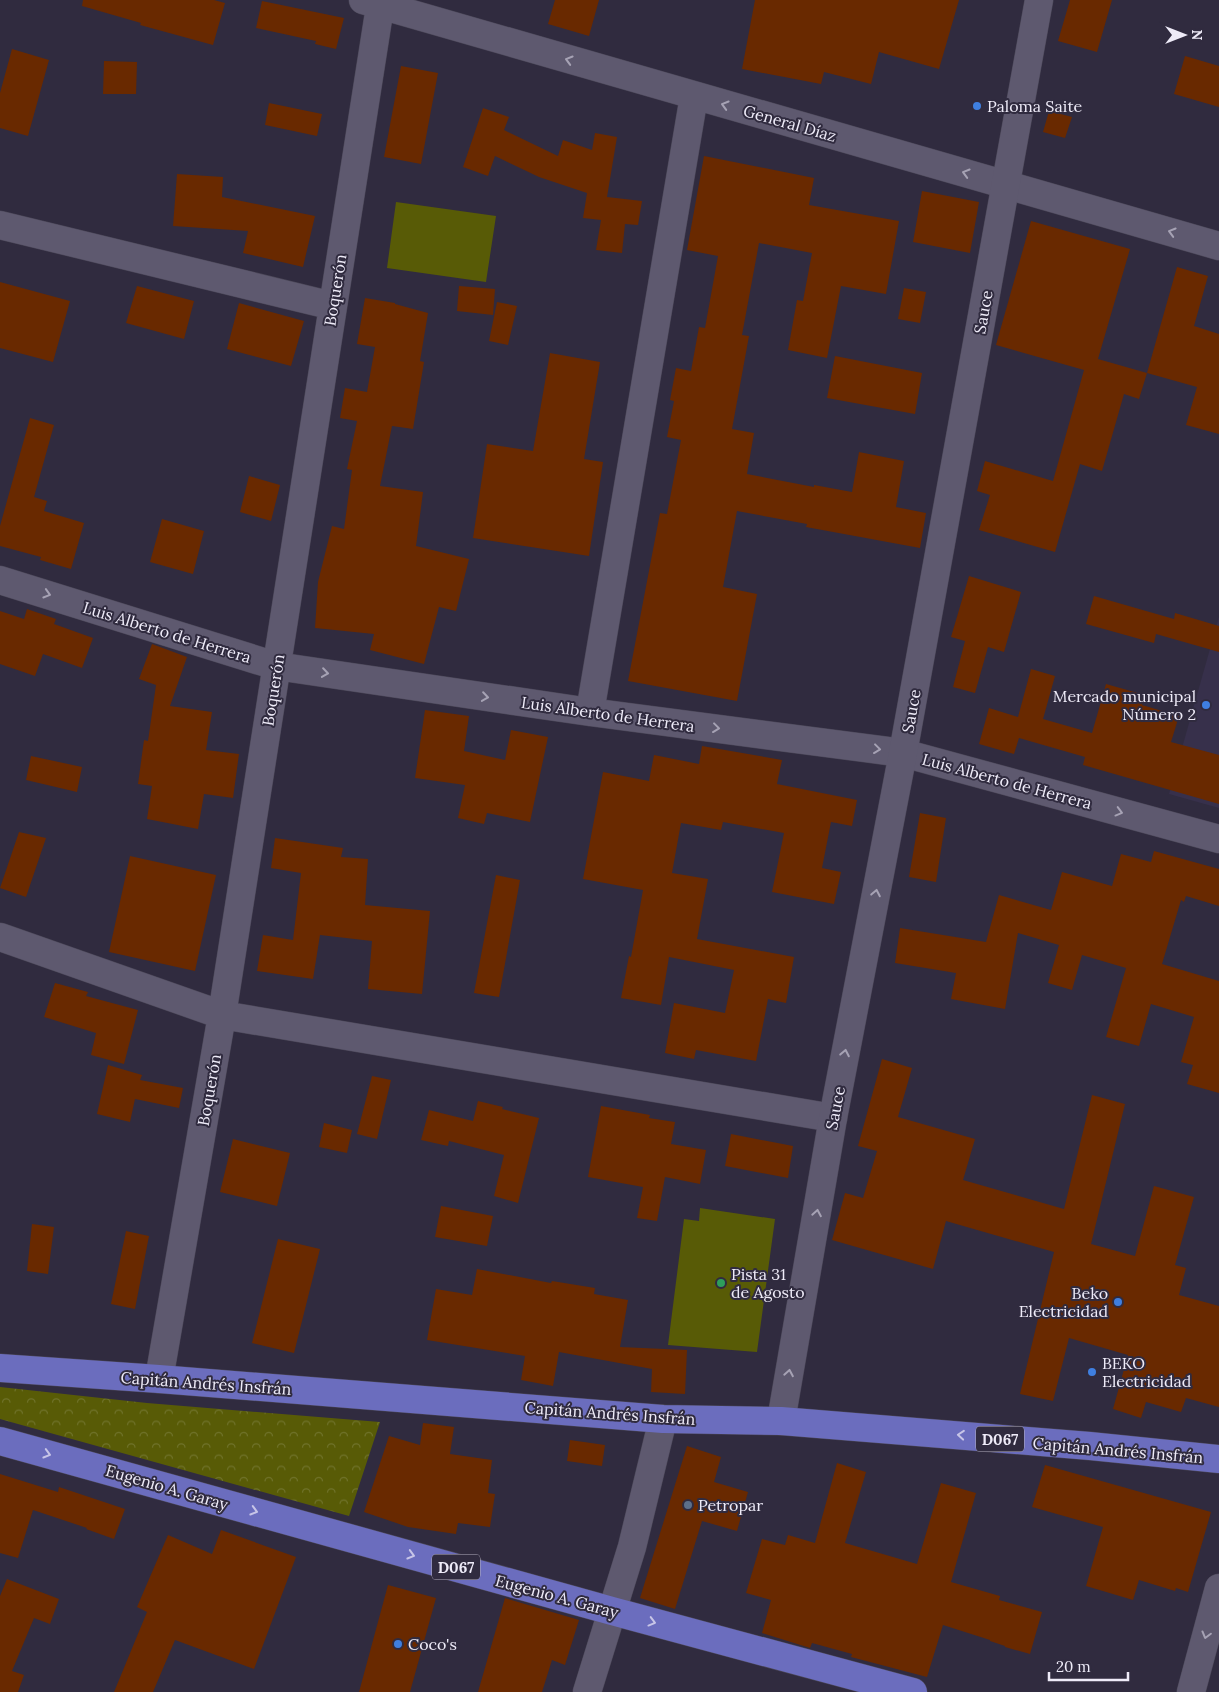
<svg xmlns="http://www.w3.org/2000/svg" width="1219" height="1692" font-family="Lora,serif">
  <defs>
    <pattern id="park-crowns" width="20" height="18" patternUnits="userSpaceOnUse" patternTransform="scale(1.25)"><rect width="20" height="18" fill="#585b06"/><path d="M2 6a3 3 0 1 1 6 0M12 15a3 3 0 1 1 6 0" fill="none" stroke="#70732b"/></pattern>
  </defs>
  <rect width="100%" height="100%" fill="#302b3f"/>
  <path fill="#37304b" d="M 1219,617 L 1219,808 L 1169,794 Z"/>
  <path fill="url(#park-crowns)" d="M 0,1387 L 147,1403 L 380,1422 L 349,1516 L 0,1419 Z"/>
  <path fill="#585b06" d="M 396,202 L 496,216 L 486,282 L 387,268 Z
    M 700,1208 L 775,1219 L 757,1352 L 668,1345 L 684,1219 L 699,1221 Z"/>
  <path fill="#692900" d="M 83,0 L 214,0 L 225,3 L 213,45 L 140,25 L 141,23 L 82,6 Z
    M 555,0 L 599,0 L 589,36 L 548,24 Z
    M 755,0 L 959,0 L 939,69 L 879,52 L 871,84 L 824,72 L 821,84 L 742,69 Z
    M 1070,0 L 1112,0 L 1097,52 L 1058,41 Z
    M 262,1 L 344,18 L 336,49 L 315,44 L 316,41 L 256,28 Z
    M 12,49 L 49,60 L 28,136 L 0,128 L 0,93 Z
    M 1185,56 L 1219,66 L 1219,107 L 1174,94 Z
    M 104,61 L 137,62 L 136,94 L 103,94 Z
    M 401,66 L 438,73 L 421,164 L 384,157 Z
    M 269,103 L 322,114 L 317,136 L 265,125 Z
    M 483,108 L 509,117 L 504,130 L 558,156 L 563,140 L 592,150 L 595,133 L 617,137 L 607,197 L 642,201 L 638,225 L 625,224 L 622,253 L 596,250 L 601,220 L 583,218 L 587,193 L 539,177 L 495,156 L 488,176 L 463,167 Z
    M 1049,111 L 1072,117 L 1065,138 L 1043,132 Z
    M 704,156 L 814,178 L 809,205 L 899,221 L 886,294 L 841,286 L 827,358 L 788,350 L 797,300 L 803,301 L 812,253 L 759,243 L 742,335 L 749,336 L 732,429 L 754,433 L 747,474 L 814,487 L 814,485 L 852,492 L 859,452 L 904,461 L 896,507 L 926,513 L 920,548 L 806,527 L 807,524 L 737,511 L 723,587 L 757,594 L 737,701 L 628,681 L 660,513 L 667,514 L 681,440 L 667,437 L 674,401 L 670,400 L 676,368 L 691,371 L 699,327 L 705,328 L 718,256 L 687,250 Z
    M 177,174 L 223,177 L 222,197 L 315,216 L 303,267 L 243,253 L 248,231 L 173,226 Z
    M 922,191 L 979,202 L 970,253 L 913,242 Z
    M 1031,221 L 1130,249 L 1098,359 L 1147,373 L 1139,399 L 1124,394 L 1102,471 L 1080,464 L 1055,552 L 979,530 L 990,495 L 977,491 L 985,461 L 1053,481 L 1084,370 L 996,345 Z
    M 1177,267 L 1208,276 L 1194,326 L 1219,334 L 1219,434 L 1186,425 L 1197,387 L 1147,373 Z
    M 0,282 L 70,301 L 53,362 L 0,348 Z
    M 137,286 L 194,301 L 184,339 L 126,323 Z
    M 459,286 L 495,289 L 493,315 L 457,311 Z
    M 904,288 L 926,292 L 920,323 L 898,319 Z
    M 365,298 L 395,303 L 395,304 L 428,313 L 420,361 L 424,362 L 413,429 L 392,426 L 380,486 L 423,492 L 416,546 L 469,559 L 456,611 L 439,607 L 424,664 L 370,650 L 374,634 L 315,628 L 318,582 L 332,526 L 344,529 L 352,470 L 347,469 L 357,421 L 340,418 L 345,388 L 367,392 L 375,347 L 357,344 Z
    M 497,302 L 517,306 L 508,345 L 489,341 Z
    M 239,303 L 304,321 L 291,366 L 227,349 Z
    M 550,353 L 600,362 L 584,459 L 603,462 L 589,556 L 473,538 L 487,444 L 533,451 Z
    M 835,356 L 922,373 L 915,414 L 827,398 Z
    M 30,418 L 54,425 L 34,497 L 47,501 L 44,511 L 84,523 L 71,569 L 40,560 L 41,557 L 0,546 L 0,526 Z
    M 249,476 L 280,485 L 271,521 L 240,512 Z
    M 162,519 L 204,531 L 193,574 L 150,562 Z
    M 969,576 L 1021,592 L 1004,652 L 988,647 L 975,693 L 953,687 L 965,641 L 951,637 Z
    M 1094,596 L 1174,619 L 1175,613 L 1219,626 L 1219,652 L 1156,634 L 1154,643 L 1086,624 Z
    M 27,609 L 56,619 L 54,624 L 93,638 L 82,668 L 43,654 L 35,676 L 0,664 L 0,611 L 24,619 Z
    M 152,644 L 187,657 L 170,706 L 212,712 L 206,750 L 239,754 L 233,798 L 204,794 L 198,829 L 147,819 L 152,786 L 138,784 L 144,740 L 148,741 L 156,685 L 139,679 Z
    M 1031,669 L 1055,676 L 1043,719 L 1092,733 L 1106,684 L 1145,695 L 1142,705 L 1179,716 L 1171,742 L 1219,755 L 1219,804 L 1083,765 L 1085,757 L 1019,738 L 1014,754 L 979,744 L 989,708 L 1018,717 Z
    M 425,710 L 469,716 L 464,751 L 505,760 L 511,730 L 548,737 L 530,822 L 487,813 L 484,824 L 458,818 L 465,785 L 415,778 Z
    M 702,746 L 782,760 L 777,784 L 857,800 L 852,826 L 831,822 L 822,868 L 841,872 L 834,904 L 772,892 L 784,833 L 723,822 L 721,830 L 681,823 L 672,873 L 708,879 L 697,939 L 794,957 L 786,1003 L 768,999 L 756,1061 L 696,1050 L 694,1059 L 665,1053 L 674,1003 L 725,1013 L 734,970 L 669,957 L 661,1005 L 621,998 L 629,956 L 631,957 L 643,890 L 583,879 L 603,772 L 649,781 L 654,755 L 699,764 Z
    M 31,756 L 82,767 L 77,792 L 26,780 Z
    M 920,813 L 946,818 L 936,882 L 909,877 Z
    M 19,832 L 46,838 L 26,897 L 0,888 Z
    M 275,838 L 343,848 L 341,857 L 368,859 L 365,905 L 430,911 L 422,994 L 368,989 L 372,941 L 320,935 L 313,979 L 257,971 L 263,935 L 293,940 L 301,873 L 271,868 Z
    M 1154,851 L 1219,869 L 1219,906 L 1186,896 L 1184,902 L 1181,900 L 1162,964 L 1219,981 L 1219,1093 L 1187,1084 L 1193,1065 L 1181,1062 L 1194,1017 L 1151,1004 L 1139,1046 L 1106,1037 L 1126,968 L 1082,955 L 1072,990 L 1048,983 L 1059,945 L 1018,933 L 1005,1009 L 951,999 L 956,973 L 895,963 L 900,928 L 986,942 L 999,895 L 1051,910 L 1062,872 L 1112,886 L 1121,854 L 1151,862 Z
    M 130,856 L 216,875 L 195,971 L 109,952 Z
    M 496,875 L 520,880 L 499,997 L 474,993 Z
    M 55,983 L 88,992 L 86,996 L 138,1010 L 124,1064 L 91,1055 L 96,1033 L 44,1017 Z
    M 882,1059 L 912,1068 L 898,1117 L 975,1139 L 963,1180 L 1064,1209 L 1092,1095 L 1125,1104 L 1091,1244 L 1135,1256 L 1154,1186 L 1194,1197 L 1175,1265 L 1186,1268 L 1179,1295 L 1219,1306 L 1219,1407 L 1186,1398 L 1181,1412 L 1146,1402 L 1141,1418 L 1113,1409 L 1128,1355 L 1069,1338 L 1053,1401 L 1020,1394 L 1054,1252 L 946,1221 L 933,1269 L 832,1240 L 845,1193 L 863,1198 L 877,1151 L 858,1146 Z
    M 108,1065 L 142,1075 L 140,1080 L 183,1088 L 179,1108 L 135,1099 L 130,1122 L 97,1114 Z
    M 372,1076 L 391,1080 L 377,1139 L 357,1134 Z
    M 478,1101 L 503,1107 L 502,1109 L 539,1118 L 518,1203 L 494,1196 L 504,1155 L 449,1141 L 448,1146 L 421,1140 L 429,1110 L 473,1121 Z
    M 601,1106 L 650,1115 L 649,1118 L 675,1122 L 671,1144 L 706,1150 L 700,1184 L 665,1177 L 657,1221 L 637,1218 L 643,1187 L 588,1177 Z
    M 324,1123 L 352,1130 L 347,1153 L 319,1147 Z
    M 731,1134 L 793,1146 L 788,1178 L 725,1166 Z
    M 233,1139 L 290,1153 L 277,1206 L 220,1192 Z
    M 441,1206 L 493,1216 L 487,1246 L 435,1237 Z
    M 32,1224 L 54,1227 L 48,1274 L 27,1271 Z
    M 126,1231 L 149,1236 L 135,1309 L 111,1304 Z
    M 278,1239 L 320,1249 L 294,1353 L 252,1343 Z
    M 477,1269 L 551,1283 L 552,1281 L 595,1288 L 594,1294 L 628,1300 L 620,1347 L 687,1350 L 685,1394 L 651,1392 L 652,1369 L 559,1352 L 553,1386 L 521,1380 L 525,1356 L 427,1340 L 436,1289 L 472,1295 Z
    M 423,1423 L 454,1427 L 450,1454 L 492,1460 L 488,1493 L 495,1494 L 490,1527 L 458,1523 L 456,1534 L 408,1527 L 364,1512 L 389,1436 L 420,1445 Z
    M 570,1440 L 605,1445 L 602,1466 L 567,1461 Z
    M 687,1446 L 721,1457 L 714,1482 L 748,1492 L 737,1531 L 702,1521 L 675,1609 L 640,1598 Z
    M 837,1463 L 866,1472 L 845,1543 L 917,1564 L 941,1483 L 976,1493 L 951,1582 L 1000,1596 L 999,1600 L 1042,1612 L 1030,1654 L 1005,1647 L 1005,1646 L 990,1641 L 990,1640 L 943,1625 L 927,1677 L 851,1657 L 852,1654 L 812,1643 L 810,1648 L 762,1633 L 771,1600 L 746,1593 L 762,1539 L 785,1545 L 788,1535 L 815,1543 Z
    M 1045,1465 L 1211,1512 L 1188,1592 L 1176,1588 L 1175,1591 L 1139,1580 L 1133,1600 L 1086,1586 L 1103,1527 L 1032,1507 Z
    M 0,1474 L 58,1492 L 59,1487 L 125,1509 L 114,1539 L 86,1529 L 87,1528 L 33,1510 L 18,1558 L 0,1553 Z
    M 221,1530 L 296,1557 L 254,1669 L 175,1640 L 153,1692 L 114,1692 L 147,1612 L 137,1607 L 168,1535 L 212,1554 Z
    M 7,1579 L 59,1599 L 50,1624 L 34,1618 L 12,1671 L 24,1675 L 18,1692 L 0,1692 L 0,1596 Z
    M 388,1585 L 436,1598 L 410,1692 L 359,1692 Z
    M 505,1598 L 579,1620 L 565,1665 L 552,1660 L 542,1692 L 478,1692 Z"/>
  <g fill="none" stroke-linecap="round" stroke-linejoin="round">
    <defs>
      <path id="street" d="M 363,0 L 1219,246
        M 0,225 L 333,306
        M 0,580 L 276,666 L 590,712 L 903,753 L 1219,839
        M 590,712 L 694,96
        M 0,937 L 222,1015 L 833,1118
        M 159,1379 L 222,1015 L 381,0
        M 587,1692 L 632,1547 L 663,1419"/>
      <path id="secondary" d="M 781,1421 L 833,1118 L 903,753 L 1039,0
        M 1191,1692 L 1219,1588"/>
      <path id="primary" d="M 0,1368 L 159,1379 L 663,1419 L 781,1421 L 1090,1446 L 1219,1459
        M 0,1441 L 612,1611 L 913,1692"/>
    </defs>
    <use href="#street" stroke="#4b4758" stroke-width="29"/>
    <use href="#secondary" stroke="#4b4758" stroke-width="29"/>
    <use href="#primary" stroke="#4b4758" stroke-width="29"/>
    <use href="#street" stroke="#5e596f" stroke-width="28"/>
    <use href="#secondary" stroke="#5e596f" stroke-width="28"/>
    <use href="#primary" stroke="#6b6dbe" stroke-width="28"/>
  </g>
  <defs><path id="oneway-chevron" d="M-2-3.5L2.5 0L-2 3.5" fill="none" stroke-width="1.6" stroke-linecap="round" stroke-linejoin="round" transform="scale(1.25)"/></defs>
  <g stroke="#a6a2b4">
    <use href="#oneway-chevron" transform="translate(569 60) rotate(-164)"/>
    <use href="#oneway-chevron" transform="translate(725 105) rotate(-164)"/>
    <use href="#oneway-chevron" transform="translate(966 173) rotate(-164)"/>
    <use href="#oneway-chevron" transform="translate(1172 232) rotate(-164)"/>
    <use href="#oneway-chevron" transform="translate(47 594) rotate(17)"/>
    <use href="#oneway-chevron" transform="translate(325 673) rotate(8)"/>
    <use href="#oneway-chevron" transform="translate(485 697) rotate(8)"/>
    <use href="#oneway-chevron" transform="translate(716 728) rotate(7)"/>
    <use href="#oneway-chevron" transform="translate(877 749) rotate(7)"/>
    <use href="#oneway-chevron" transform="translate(1119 812) rotate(15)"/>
    <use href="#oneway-chevron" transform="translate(876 893) rotate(-79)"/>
    <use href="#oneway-chevron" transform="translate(845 1053) rotate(-79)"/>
    <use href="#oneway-chevron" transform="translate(817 1213) rotate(-80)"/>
    <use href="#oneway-chevron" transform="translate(789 1373) rotate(-80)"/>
    <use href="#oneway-chevron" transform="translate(1206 1635) rotate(105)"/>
  </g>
  <g stroke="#c7c5e7">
    <use href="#oneway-chevron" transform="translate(961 1435) rotate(-175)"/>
    <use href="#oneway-chevron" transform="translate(47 1454) rotate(16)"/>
    <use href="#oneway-chevron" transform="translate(254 1511) rotate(16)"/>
    <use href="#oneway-chevron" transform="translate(411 1555) rotate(16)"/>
    <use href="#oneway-chevron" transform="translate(652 1622) rotate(15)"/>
  </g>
  <g fill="#3f7fe0" stroke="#302b3f" stroke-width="2">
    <circle cx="977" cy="106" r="5"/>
    <circle cx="1206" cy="705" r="5"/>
    <circle cx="1118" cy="1302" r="5"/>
    <circle cx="1092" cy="1372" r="5"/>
    <circle cx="398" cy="1644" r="5"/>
  </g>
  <circle fill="#2e9e5b" stroke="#302b3f" stroke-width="2" cx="721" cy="1283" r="5"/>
  <circle fill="#5c6f8a" stroke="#302b3f" stroke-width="2" cx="688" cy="1505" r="5"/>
  <g text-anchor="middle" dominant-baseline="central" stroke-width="4" stroke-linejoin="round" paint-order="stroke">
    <g fill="#302b3f" stroke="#b5b1c0" stroke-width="1">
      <rect x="976" y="1426.5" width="48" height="25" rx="4"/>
      <rect x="432" y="1554.5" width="48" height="25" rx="4"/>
    </g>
    <g font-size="15" font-weight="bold" fill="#eeebf8">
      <text x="1000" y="1439">D067</text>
      <text x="456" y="1567">D067</text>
    </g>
    <g font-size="16" fill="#eeebf8" stroke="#302b3f" text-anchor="start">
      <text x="987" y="106">Paloma Saite</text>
      <text x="1196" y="696" text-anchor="end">Mercado municipal<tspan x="1196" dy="18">Número 2</tspan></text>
      <text x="731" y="1274">Pista 31<tspan x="731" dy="18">de Agosto</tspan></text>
      <text x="1108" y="1293" text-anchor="end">Beko<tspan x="1108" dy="18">Electricidad</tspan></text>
      <text x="1102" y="1363">BEKO<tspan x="1102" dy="18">Electricidad</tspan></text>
      <text x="698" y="1505">Petropar</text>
      <text x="408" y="1644">Coco's</text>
    </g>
    <g font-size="16" fill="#eeebf8" stroke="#302b3f">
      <text transform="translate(790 123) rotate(16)">General Díaz</text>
      <text transform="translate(335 290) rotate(-81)">Boquerón</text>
      <text transform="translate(983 312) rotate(-80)">Sauce</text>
      <text transform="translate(167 632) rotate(17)">Luis Alberto de Herrera</text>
      <text transform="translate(273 690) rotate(-81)">Boquerón</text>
      <text transform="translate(911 711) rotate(-80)">Sauce</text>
      <text transform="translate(608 714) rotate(8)">Luis Alberto de Herrera</text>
      <text transform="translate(1007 781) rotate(15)">Luis Alberto de Herrera</text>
      <text transform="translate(209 1090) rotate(-80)">Boquerón</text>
      <text transform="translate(835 1108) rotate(-79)">Sauce</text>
      <text transform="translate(206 1383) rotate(4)">Capitán Andrés Insfrán</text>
      <text transform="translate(610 1413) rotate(4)">Capitán Andrés Insfrán</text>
      <text transform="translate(1118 1450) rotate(5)">Capitán Andrés Insfrán</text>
      <text transform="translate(167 1487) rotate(16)">Eugenio A. Garay</text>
      <text transform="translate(557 1596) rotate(15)">Eugenio A. Garay</text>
    </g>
  </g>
  <g transform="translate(1184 35) rotate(90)" stroke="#302b3f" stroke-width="4" paint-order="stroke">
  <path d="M0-4L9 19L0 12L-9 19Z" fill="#eeebf8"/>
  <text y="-8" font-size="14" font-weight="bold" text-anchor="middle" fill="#eeebf8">N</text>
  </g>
  <path d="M1049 1672v8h79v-8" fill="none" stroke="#eeebf8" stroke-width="2.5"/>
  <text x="1056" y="1672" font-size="15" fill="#eeebf8" stroke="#302b3f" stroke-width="4" paint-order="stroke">20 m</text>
</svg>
